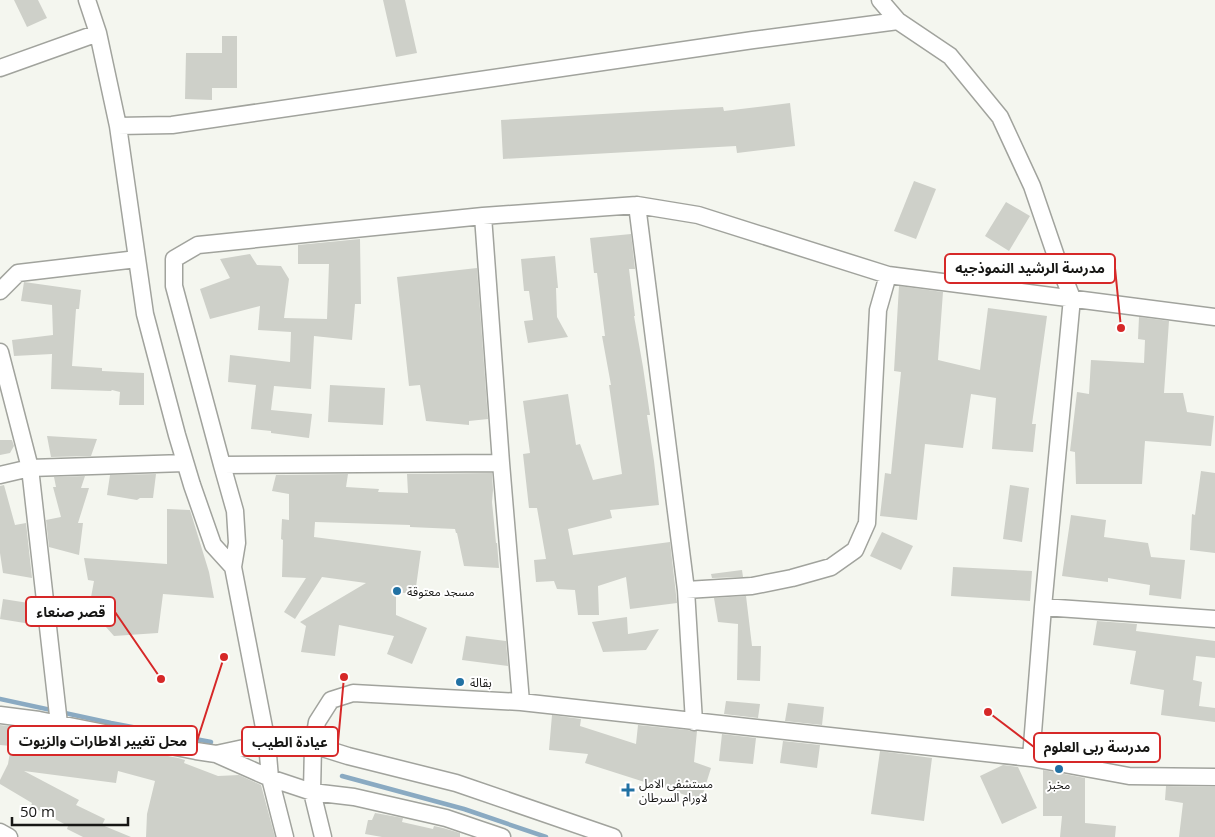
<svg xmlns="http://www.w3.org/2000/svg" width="1215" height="837" font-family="'Open Sans','Noto Sans Arabic',sans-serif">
  <rect width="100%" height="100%" fill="#f4f6ef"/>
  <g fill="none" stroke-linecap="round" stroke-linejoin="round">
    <path stroke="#8aaac2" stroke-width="4.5" d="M 0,699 L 111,723 L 211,742
      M 342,776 L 464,809 L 546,837"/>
  </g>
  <path fill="#ced0c9" d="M 14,0 L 38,0 L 47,18 L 27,27 Z
    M 383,0 L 405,0 L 417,53 L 396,57 Z
    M 222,36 L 237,36 L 237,88 L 212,88 L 212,100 L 185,99 L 186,53 L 222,53 Z
    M 790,103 L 795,146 L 737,153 L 736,146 L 503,159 L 501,120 L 723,107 L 724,111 Z
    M 914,181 L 936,189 L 916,239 L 894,231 Z
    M 1006,202 L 1030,216 L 1009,251 L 985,236 Z
    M 631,234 L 635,269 L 629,269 L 635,316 L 634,316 L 643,367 L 650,415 L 647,415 L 654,461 L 659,505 L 610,510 L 612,518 L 568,529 L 573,555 L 670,542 L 677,603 L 630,609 L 626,577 L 598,586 L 599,615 L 578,615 L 575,590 L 557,589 L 554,581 L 536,582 L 534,560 L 546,559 L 537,508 L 529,508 L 523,454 L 530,453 L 523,401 L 568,394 L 576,445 L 580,444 L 593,480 L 622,474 L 609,385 L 611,385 L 602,336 L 605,336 L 597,273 L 594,273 L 590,238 Z
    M 360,239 L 361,304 L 355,304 L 352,340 L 314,336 L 311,389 L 274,386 L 271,410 L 312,414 L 309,438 L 271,433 L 271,431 L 251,429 L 256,385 L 228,382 L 230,355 L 290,362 L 291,332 L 258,330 L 260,306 L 210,319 L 200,289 L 230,278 L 220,259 L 250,254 L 257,265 L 281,266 L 289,279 L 284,318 L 327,319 L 329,264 L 298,264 L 298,245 Z
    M 555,256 L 558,288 L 556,288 L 557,317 L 568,337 L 528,343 L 524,321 L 533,320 L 529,291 L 524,291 L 521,259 Z
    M 477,268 L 488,419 L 469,421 L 469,425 L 426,421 L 420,385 L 409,386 L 397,277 Z
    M 24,282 L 81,290 L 79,309 L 76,309 L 72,366 L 102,368 L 102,371 L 144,373 L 144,405 L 119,405 L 120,392 L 112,390 L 111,391 L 51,389 L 52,354 L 14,356 L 12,340 L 53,335 L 52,305 L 21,301 Z
    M 899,286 L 943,292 L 938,360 L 980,370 L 988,308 L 1047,316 L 1032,424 L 1036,424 L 1033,452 L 992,449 L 996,398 L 971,394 L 963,448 L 925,444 L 917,520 L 880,516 L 885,473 L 891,474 L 901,372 L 894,371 Z
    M 1139,317 L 1169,321 L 1164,393 L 1183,393 L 1187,412 L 1214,416 L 1211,446 L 1145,441 L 1142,484 L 1076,484 L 1075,452 L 1070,451 L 1077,392 L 1089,394 L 1091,360 L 1144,363 L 1145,340 L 1138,339 Z
    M 330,385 L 385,388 L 383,425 L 328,422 Z
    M 47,436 L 97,439 L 91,456 L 51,457 Z
    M 0,440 L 12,440 L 14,446 L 10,453 L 0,455 Z
    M 1201,471 L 1215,473 L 1215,553 L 1190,550 L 1192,514 L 1195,515 Z
    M 492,473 L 493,490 L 492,502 L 496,543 L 497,543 L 499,568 L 464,566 L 457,533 L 456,533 L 455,529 L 410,527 L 410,525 L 315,522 L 314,537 L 421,551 L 415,594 L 396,592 L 396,615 L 427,628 L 412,664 L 387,654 L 394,636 L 339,625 L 335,656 L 301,652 L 306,626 L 300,622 L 366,583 L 322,577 L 295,619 L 284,612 L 306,578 L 282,577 L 283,540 L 281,539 L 282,519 L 289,520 L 289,494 L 272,491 L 276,475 L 273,475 L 348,474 L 346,487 L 379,489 L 378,492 L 408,493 L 407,474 Z
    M 156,474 L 153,498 L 140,498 L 137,500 L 107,495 L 110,475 Z
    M 85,476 L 81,488 L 89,488 L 78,523 L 83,523 L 79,555 L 49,547 L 46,520 L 61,517 L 53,487 L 56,487 L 54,477 Z
    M 4,485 L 15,525 L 26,523 L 32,578 L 3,573 L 0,553 L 0,486 Z
    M 1010,485 L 1029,488 L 1022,542 L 1003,539 Z
    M 167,509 L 190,510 L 209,572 L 214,598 L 163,594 L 158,633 L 114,636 L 89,608 L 94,581 L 88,580 L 84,558 L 167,564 Z
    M 1071,515 L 1106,520 L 1104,537 L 1148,543 L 1151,557 L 1185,560 L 1181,599 L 1149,595 L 1150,585 L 1108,578 L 1108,582 L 1062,576 Z
    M 882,532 L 913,546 L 901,570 L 870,556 Z
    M 953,567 L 1032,571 L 1030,601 L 951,596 Z
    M 742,570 L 743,577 L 712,578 L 711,574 Z
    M 746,596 L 752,646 L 761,646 L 760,681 L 737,680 L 738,624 L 718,622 L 714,598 Z
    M 3,599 L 35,604 L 37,625 L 0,619 Z
    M 627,617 L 628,634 L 659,629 L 646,650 L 603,652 L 592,622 Z
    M 1097,621 L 1137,624 L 1136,631 L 1215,641 L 1215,658 L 1196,656 L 1193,680 L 1202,682 L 1199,706 L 1215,708 L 1215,722 L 1161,715 L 1164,690 L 1130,684 L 1136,651 L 1093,645 Z
    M 466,636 L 506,641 L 508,666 L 462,660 Z
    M 726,701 L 760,704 L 758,718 L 724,714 Z
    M 788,703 L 824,707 L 822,725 L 785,721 Z
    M 552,715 L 581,719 L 580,726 L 636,744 L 638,725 L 697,731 L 694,762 L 711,768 L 701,800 L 585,763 L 588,754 L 549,750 Z
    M 0,725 L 40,730 L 38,742 L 75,741 L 75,745 L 127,751 L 128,748 L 178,758 L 185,760 L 184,763 L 218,776 L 239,775 L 261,785 L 275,837 L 146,837 L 147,814 L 155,781 L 118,771 L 116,783 L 24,771 L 79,800 L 76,805 L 105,819 L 102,825 L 131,837 L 83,837 L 67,829 L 68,826 L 31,806 L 32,803 L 0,784 L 0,780 L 8,764 L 11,746 L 0,745 Z
    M 722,734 L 756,738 L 753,764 L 719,761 Z
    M 783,741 L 820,745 L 817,768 L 780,763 Z
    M 880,751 L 932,758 L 924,821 L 871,814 Z
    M 1003,765 L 1018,767 L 1037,808 L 1002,824 L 980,776 Z
    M 1043,770 L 1085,778 L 1085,823 L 1116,826 L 1115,837 L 1060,837 L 1062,816 L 1043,816 Z
    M 1166,786 L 1215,787 L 1215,837 L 1179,837 L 1183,803 L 1165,800 Z
    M 375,813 L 403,818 L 402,822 L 433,829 L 434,826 L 443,828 L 460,833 L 460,837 L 382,837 L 365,834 L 368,820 L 372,820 Z"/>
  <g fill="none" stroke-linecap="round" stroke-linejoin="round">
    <defs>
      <path id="minor" d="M 87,0 L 98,33 L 118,126 L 145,314 L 177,435 L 192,485 L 213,545 L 233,567
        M 880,0 L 898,21
        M 0,68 L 98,33
        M 118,126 L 172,125 L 753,40 L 898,21 L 950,56 L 1000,117 L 1032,186 L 1059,265 L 1072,298 L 1043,607 L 1031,758
        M 637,205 L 686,590 L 694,722
        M 483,216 L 501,463
        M 0,291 L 18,273 L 137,259
        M 0,352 L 30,468 L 0,475
        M 222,465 L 235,511 L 237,543 L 233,567 L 267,743 L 270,778 L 285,837
        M 686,590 L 752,586 L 792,578 L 831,567 L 855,550 L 867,523 L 878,310 L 888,275
        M 1043,607 L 1215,619
        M 521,702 L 501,463 L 222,465 L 174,286 L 174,259 L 198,245 L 483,216 L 637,205 L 698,215 L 888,275 L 1215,317
        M 0,715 L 39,720 L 196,751 L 216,754 L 270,778 L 312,792 L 354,797 L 446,818 L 502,837
        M 59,724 L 30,468 L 185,463
        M 216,754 L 267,743 L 313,745 L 348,756 L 456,783 L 613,837
        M 0,832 L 9,837
        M 323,837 L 312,792 L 313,745 L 317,722 L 331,700 L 353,693 L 521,702 L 1031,758 L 1129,776 L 1215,777"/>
    </defs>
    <use href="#minor" stroke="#a1a39d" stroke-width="19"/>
    <use href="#minor" stroke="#fff" stroke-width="16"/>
  </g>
  <g fill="#2171a3" stroke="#fff" stroke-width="2">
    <circle cx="397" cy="591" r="5"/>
    <circle cx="460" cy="682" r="5"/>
    <circle cx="1059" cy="769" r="5"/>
    <path d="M625.5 782.5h5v5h5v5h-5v5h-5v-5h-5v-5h5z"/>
  </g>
  <g text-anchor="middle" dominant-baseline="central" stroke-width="4" stroke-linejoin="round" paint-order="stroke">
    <g font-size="12" fill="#171715" stroke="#fff" text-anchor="start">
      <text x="407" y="591">مسجد معتوقة</text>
      <text x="470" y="682">بقالة</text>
      <text x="639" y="783">مستشفى الامل<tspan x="639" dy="14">لاورام السرطان</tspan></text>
      <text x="1059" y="784" text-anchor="middle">مخبز</text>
    </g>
  </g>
  <path fill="none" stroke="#d62828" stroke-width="2" d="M1121 328L1115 268M161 679L115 612M224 657L197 741M344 677L338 742M988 712L1034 747"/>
  <g fill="#d62828" stroke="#fff" stroke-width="2">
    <circle cx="1121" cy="328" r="5"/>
    <circle cx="161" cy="679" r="5"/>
    <circle cx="224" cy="657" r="5"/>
    <circle cx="344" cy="677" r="5"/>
    <circle cx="988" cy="712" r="5"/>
  </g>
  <g fill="#fff" stroke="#d62828" stroke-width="2">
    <rect x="945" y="254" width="170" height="29" rx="5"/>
    <rect x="26" y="597" width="89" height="29" rx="5"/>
    <rect x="8" y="726" width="189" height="29" rx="5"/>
    <rect x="242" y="727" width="96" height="29" rx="5"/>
    <rect x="1034" y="733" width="126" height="29" rx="5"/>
  </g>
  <g font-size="14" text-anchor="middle" font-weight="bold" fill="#171715">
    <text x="1030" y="273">مدرسة الرشيد النموذجيه</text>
    <text x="71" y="617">قصر صنعاء</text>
    <text x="103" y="746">محل تغيير الاطارات والزيوت</text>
    <text x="290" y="747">عيادة الطيب</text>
    <text x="1097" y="752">مدرسة ربى العلوم</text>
  </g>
  <path d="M12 817v8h116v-8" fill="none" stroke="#171715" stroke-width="2.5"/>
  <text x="20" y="817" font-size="15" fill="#171715" stroke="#ffffff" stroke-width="4" paint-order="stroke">50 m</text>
</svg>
